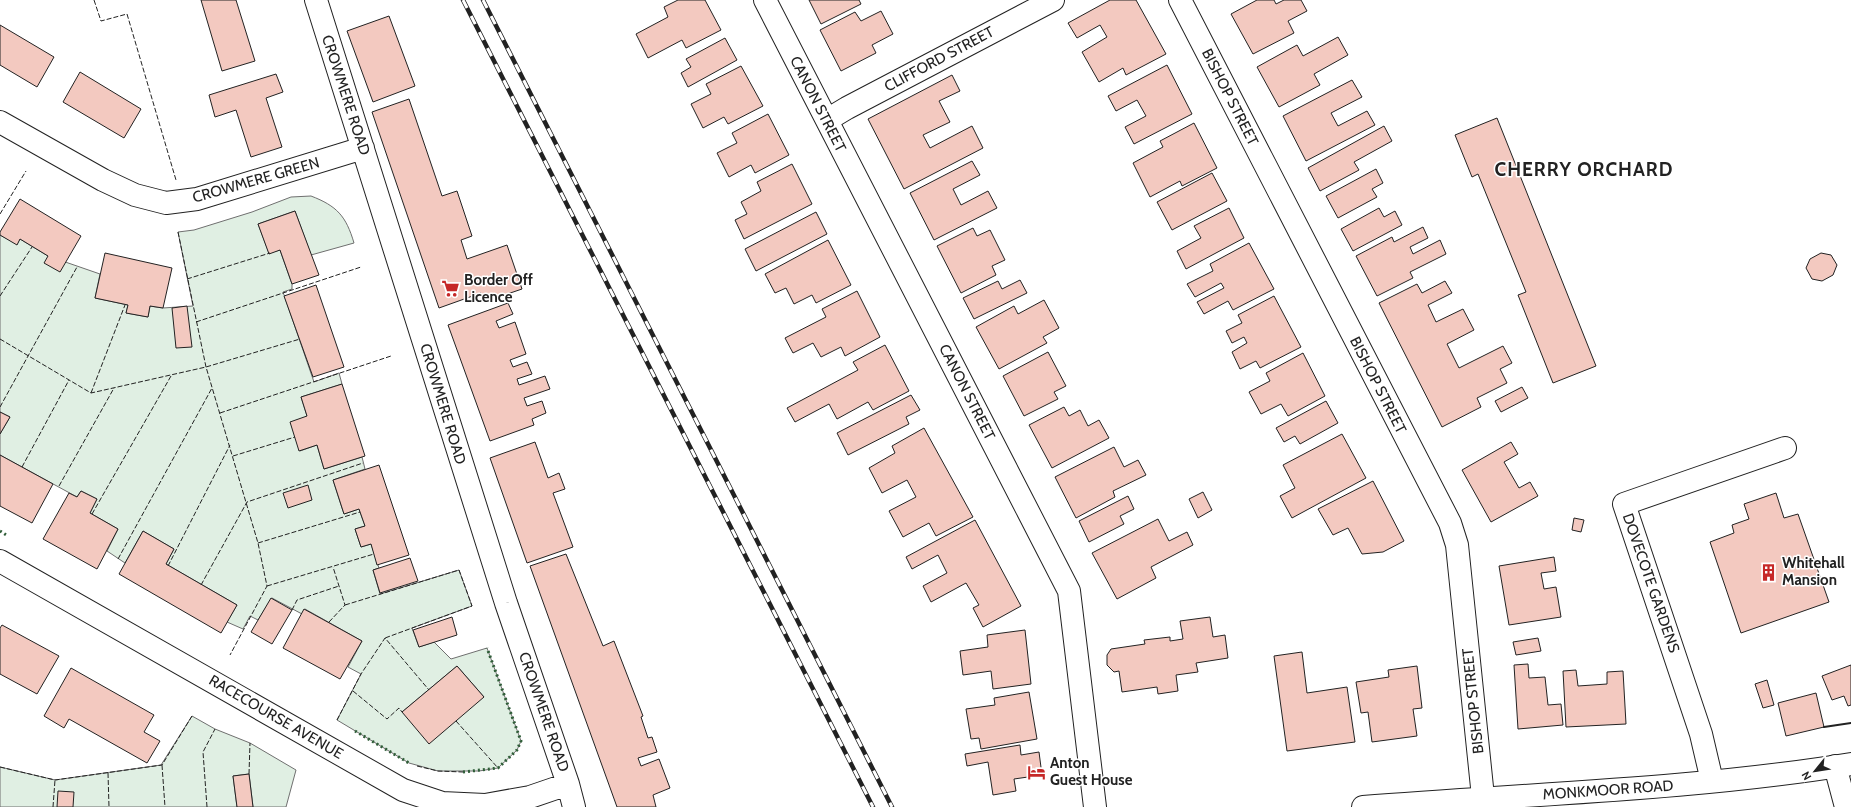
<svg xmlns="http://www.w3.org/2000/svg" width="1851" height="807" font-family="Cabin,sans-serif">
  <rect width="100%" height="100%" fill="#fff"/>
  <path fill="#e0efe3" stroke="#6f6f6f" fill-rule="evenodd" d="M 311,196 C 337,206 346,216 354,243 L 311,255 L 295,211 L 258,224 L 269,253 L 280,250 L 292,284 L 292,289 L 283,292 L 314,382 L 339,373 L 342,384 L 301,397 L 307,416 L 300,451 L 317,445 L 324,469 L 362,457 L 365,469 L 333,480 L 344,514 L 359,509 L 365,526 L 355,529 L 361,547 L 371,544 L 379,568 L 373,570 L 380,594 L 459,570 L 472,606 L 412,628 L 419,647 L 434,642 L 451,659 L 487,648 L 521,741 L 517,750 L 498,768 L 479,771 L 438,771 L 409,763 L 337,720 L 361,674 L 348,667 L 362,641 L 305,609 L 302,614 L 272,598 L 258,620 L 250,616 L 243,629 L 227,622 L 237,605 L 166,564 L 174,549 L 143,531 L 125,563 L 107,551 L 118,529 L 90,513 L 97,499 L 81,491 L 77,497 L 0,455 L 0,434 L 10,417 L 0,412 L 0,235 L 17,244 L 20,239 L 48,256 L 100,274 L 95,298 L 128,305 L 126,313 L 148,317 L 150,306 L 163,308 L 193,306 L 178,232 L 194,230 L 252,212 L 291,197 ZM 457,666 L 484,697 L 402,712 Z
    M 192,716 L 215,729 L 250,743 L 296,770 L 286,807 L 253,807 L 249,774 L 233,776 L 237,807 L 0,807 L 0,767 L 55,780 L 161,765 Z"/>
  <path fill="#f3c9c0" stroke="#222" d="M 201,0 L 236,0 L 255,61 L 222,71 Z
    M 678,0 L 705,0 L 721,30 L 686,48 L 682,40 L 648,58 L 636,34 L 668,17 L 664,7 Z
    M 809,0 L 859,0 L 861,4 L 821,24 Z
    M 1110,0 L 1136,0 L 1166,54 L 1126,75 L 1123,68 L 1099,82 L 1082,52 L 1107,37 L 1100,25 L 1077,38 L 1068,23 Z
    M 1257,0 L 1274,0 L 1276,4 L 1284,0 L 1301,0 L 1307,11 L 1288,21 L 1294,33 L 1253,54 L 1231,14 Z
    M 881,11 L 893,34 L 872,45 L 876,53 L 841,71 L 820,30 L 855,12 L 861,21 Z
    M 389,16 L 415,86 L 373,102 L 347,31 Z
    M 0,25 L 54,57 L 37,87 L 0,65 Z
    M 1338,37 L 1348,55 L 1314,74 L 1320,85 L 1279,107 L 1257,67 L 1297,45 L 1303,56 Z
    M 725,38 L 737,60 L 688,87 L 681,73 L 691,67 L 686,59 Z
    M 1167,65 L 1192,114 L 1134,144 L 1125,127 L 1146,116 L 1137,100 L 1116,111 L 1108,96 Z
    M 741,66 L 763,106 L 728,124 L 724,117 L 703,128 L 691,104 L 711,94 L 706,84 Z
    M 80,72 L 141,109 L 124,138 L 63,102 Z
    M 276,74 L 283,92 L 266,98 L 282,147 L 251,157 L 236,110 L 215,117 L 209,95 Z
    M 952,75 L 960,91 L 939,101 L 950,122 L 923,135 L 930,148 L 972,126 L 983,148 L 904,189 L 868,119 Z
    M 1352,80 L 1362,97 L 1331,113 L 1338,126 L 1367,111 L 1375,125 L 1306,161 L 1283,116 Z
    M 409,99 L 442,196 L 457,191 L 472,236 L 461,240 L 467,259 L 507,245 L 522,289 L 484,302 L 481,293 L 439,308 L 372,112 Z
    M 768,114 L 789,155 L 755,173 L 751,165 L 729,177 L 717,153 L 737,143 L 732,133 Z
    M 1497,118 L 1596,366 L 1553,383 L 1518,295 L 1526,292 L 1478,174 L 1472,177 L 1455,135 Z
    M 1194,123 L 1217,168 L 1182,186 L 1180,181 L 1150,197 L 1133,163 L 1163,147 L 1160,141 Z
    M 1384,126 L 1392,141 L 1354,162 L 1359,170 L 1320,191 L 1308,168 Z
    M 972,161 L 980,175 L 953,189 L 961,205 L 988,191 L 997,208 L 934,240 L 910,193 Z
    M 792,164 L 812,204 L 744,239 L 735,220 L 747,214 L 741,202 L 761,191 L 757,182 Z
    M 1376,169 L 1383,183 L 1372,189 L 1377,197 L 1338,218 L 1326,196 Z
    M 1212,173 L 1227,201 L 1172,230 L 1157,202 Z
    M 20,199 L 81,236 L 60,272 L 44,263 L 48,256 L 20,239 L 17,245 L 0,235 L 0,232 Z
    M 1229,208 L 1244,238 L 1186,269 L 1177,251 L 1201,238 L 1194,226 Z
    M 1379,208 L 1384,217 L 1395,211 L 1402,225 L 1353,251 L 1341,229 Z
    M 295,211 L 319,275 L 292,284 L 280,250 L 269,254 L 258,224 Z
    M 816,212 L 827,234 L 756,271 L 745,249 Z
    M 1423,227 L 1428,238 L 1410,247 L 1413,254 L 1440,240 L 1446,254 L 1410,272 L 1413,278 L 1377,296 L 1356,256 L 1392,237 L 1394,242 Z
    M 973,228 L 977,236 L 990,230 L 1005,260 L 992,266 L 996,275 L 961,293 L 937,246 Z
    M 828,240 L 851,285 L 816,303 L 812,295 L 794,304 L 786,288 L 775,293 L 765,274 Z
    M 1249,243 L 1274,289 L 1233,310 L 1228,301 L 1204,314 L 1197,302 L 1224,288 L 1221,283 L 1195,297 L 1187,284 L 1213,271 L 1210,264 Z
    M 105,253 L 172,268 L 163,308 L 150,306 L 148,317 L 126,313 L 128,305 L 95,298 Z
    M 1821,253 L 1831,255 L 1837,265 L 1833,275 L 1822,281 L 1812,279 L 1806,268 L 1810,259 Z
    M 1020,280 L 1027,293 L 974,319 L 963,298 L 998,281 L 1002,289 Z
    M 1445,281 L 1452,293 L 1428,305 L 1436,322 L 1463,309 L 1474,330 L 1447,344 L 1459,368 L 1503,346 L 1512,363 L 1500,369 L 1507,383 L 1477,398 L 1481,407 L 1442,427 L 1379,303 L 1417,284 L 1422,293 Z
    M 316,285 L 344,367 L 313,377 L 284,296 Z
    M 857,291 L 880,337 L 845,356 L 841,347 L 821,357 L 813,343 L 793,353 L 785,338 L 826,317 L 822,309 Z
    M 1274,296 L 1301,347 L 1260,368 L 1256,361 L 1240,369 L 1232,352 L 1247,343 L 1244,337 L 1232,343 L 1226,331 L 1242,323 L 1238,315 Z
    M 1044,300 L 1059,328 L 1043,337 L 1047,343 L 999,369 L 976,327 L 1014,306 L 1018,314 Z
    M 508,303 L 513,314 L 496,321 L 499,328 L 515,322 L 526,354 L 510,360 L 513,367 L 527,362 L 532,374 L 517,379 L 519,385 L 545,376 L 550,389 L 524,398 L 527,406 L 542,401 L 546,413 L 532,419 L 534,425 L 490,441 L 448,325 Z
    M 187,306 L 192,347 L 176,348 L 172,308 Z
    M 885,345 L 909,391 L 873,410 L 868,402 L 837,419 L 829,404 L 795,422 L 787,408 L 858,370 L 853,362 Z
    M 1048,352 L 1066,386 L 1054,392 L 1058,399 L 1024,416 L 1003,376 Z
    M 1303,353 L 1325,396 L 1288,416 L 1281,404 L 1261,414 L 1249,392 L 1270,381 L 1266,373 Z
    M 342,384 L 365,456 L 324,469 L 317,445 L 299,451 L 290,422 L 307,416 L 301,397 Z
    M 1522,387 L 1528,398 L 1501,412 L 1495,401 Z
    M 911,395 L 920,410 L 906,417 L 909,424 L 848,455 L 837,433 Z
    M 1326,401 L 1338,423 L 1300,444 L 1295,436 L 1284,442 L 1276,428 Z
    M 1064,407 L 1069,416 L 1080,410 L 1088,426 L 1099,420 L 1109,438 L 1052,468 L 1029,425 Z
    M 0,412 L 10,417 L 0,434 Z
    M 924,428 L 973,517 L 936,536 L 929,523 L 903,537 L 889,511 L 916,497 L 907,480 L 882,493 L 869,468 L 895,453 L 892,446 Z
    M 1342,434 L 1366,478 L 1292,518 L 1280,496 L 1295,488 L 1283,465 Z
    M 535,442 L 548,478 L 559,473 L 565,489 L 553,493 L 573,547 L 527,563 L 490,458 Z
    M 1511,442 L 1518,454 L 1504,462 L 1519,488 L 1530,482 L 1538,496 L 1491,522 L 1462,470 Z
    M 1114,447 L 1124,467 L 1138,460 L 1146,475 L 1113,491 L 1115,497 L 1076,518 L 1055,477 Z
    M 0,455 L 53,484 L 32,523 L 0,506 Z
    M 379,465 L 409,555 L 377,565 L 371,544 L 361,547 L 355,529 L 365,526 L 359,509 L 344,514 L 333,480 Z
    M 1373,481 L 1404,541 L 1383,552 L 1362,554 L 1348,528 L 1333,535 L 1318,509 Z
    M 308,485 L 312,500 L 288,508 L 283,493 Z
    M 81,491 L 97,499 L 90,513 L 118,529 L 97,569 L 43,539 L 69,493 L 77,497 Z
    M 1203,492 L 1212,510 L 1198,518 L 1189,499 Z
    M 1776,493 L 1784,518 L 1798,514 L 1829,602 L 1741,633 L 1710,542 L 1734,533 L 1732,525 L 1749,519 L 1744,504 Z
    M 1128,496 L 1134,509 L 1120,516 L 1124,524 L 1089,542 L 1079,521 Z
    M 1574,518 L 1584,520 L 1581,532 L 1572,530 Z
    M 1158,519 L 1169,541 L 1187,532 L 1193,545 L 1151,567 L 1156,578 L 1117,599 L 1092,553 Z
    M 975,520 L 1021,606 L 983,627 L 973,608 L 979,605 L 966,583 L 931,602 L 923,586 L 947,573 L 938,555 L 912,569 L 906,557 Z
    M 143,531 L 174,549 L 166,564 L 237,605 L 221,633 L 119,574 Z
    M 566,554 L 603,646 L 614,641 L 643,716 L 641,717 L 648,738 L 652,737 L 657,752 L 638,758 L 641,766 L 659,759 L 670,788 L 653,795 L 656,807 L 617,807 L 530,566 Z
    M 1554,557 L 1556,571 L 1541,573 L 1544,589 L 1556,587 L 1561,617 L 1509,625 L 1499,566 Z
    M 410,558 L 418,581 L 380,593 L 373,570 Z
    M 271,598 L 292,610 L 272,644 L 251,632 Z
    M 304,609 L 362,641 L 340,679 L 283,648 Z
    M 452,617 L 457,635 L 419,647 L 413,630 Z
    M 1210,617 L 1213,637 L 1225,635 L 1228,658 L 1196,663 L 1198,672 L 1176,675 L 1178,691 L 1158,694 L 1157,687 L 1122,692 L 1119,671 L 1114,672 L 1107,665 L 1107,655 L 1111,649 L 1145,644 L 1144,640 L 1170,637 L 1170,641 L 1183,639 L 1180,621 Z
    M 2,625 L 59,656 L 37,694 L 0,674 L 0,628 Z
    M 1025,630 L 1031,684 L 993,689 L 991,671 L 963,675 L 960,651 L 988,647 L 987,635 Z
    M 1538,638 L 1541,651 L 1516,655 L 1513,642 Z
    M 1302,652 L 1307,693 L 1347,687 L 1355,742 L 1287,751 L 1274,656 Z
    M 1528,664 L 1529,678 L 1545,677 L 1548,705 L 1561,704 L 1563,725 L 1518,729 L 1514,665 Z
    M 1851,665 L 1851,705 L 1848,706 L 1844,696 L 1832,700 L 1822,676 Z
    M 457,666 L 484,697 L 429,744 L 402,712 Z
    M 1417,666 L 1422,708 L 1413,709 L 1417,736 L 1372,742 L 1368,712 L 1361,713 L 1356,682 L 1389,677 L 1388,670 Z
    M 71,668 L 154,715 L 144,732 L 160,741 L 147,763 L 69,719 L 64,728 L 44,716 Z
    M 1576,670 L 1578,686 L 1607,684 L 1607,672 L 1623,671 L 1626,724 L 1566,727 L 1563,671 Z
    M 1767,680 L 1774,705 L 1763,708 L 1755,684 Z
    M 1029,692 L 1037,739 L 981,749 L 979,738 L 971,739 L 966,709 L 995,705 L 994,698 Z
    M 1816,693 L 1824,727 L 1786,736 L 1778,703 Z
    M 1020,745 L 1021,755 L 1039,752 L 1042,775 L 1014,779 L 1016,791 L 993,795 L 988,762 L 967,766 L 965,754 Z
    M 249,774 L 253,807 L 237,807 L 233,776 Z
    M 58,791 L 74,792 L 73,807 L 57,807 Z"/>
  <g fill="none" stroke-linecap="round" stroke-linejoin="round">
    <defs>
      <path id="minor" d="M 316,0 L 506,603 L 568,784 L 574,807
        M 765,0 L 1069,591 L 1095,807
        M 1180,0 L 1450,523 L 1457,545 L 1483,797
        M 827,120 L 847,108 L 1053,0
        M 0,122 L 103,180 L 135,195 L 166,203 L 197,199 L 363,148
        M 0,561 L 403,790 L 442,803 L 485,805 L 530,797 L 568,784
        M 1835,766 L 1846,807
        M 1712,781 L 1701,734 L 1624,504 L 1785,448"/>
      <path id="tertiary" d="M 1363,807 C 1526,794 1690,790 1851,764"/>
    </defs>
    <use href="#minor" stroke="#222" stroke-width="24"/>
    <use href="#tertiary" stroke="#222" stroke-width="24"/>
    <use href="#minor" stroke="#fff" stroke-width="22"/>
    <use href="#tertiary" stroke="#fff" stroke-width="22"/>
    <defs>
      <path id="rail" d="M 463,0 L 873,807
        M 483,0 L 892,807"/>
    </defs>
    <use href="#rail" stroke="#222" stroke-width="4.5"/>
    <use href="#rail" stroke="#fff" stroke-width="3" stroke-dasharray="9" stroke-linecap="butt"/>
    <path stroke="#2f5e38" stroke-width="3" stroke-dasharray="2 3" stroke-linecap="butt" d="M 0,531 L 8,536
      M 355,731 L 409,763
      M 463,772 L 498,768 L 517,750 L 521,741 L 487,648"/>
    <path stroke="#222" stroke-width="1" stroke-dasharray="5 2" stroke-linecap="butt" d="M 94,0 L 101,21 L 127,14 L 176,180
      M 0,214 L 26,171
      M 178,232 L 206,367 L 258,543 L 267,586 L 230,655
      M 187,279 L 270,253
      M 0,296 L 32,247
      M 196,322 L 361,267
      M 0,339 L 91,393 L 206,367 L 300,339
      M 91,393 L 125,305
      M 0,407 L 77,267
      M 220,413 L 391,356
      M 233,456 L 295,437
      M 22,467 L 69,380
      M 59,486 L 114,388
      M 92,514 L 171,376
      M 258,543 L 360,512
      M 118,559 L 212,388
      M 168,566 L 230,445
      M 201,585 L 247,502 L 363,463
      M 267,586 L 374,554
      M 345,605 L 459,570 L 472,606 L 385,638
      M 292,610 L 297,600 L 339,586
      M 329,622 L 345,605 L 333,567
      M 353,691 L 387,719 L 399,708 L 402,712
      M 337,720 L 361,674 L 385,638 L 429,690
      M 456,721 L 498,768
      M 162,765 L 165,807
      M 417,766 L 438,771 L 463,772
      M 0,767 L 55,780 L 162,765 L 192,716
      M 108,773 L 109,807
      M 249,774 L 250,743
      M 53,807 L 55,780
      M 207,807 L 203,752 L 215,729"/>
    <path stroke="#222" stroke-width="2" d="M 1824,727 L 1851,723"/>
  </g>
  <defs>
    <symbol id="supermarket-bare" viewBox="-9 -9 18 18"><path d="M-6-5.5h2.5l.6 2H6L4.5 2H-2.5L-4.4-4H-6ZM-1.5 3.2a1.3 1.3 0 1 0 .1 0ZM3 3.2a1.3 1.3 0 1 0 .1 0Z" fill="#c62828" stroke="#fff" stroke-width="2.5" paint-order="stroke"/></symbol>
    <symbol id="building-bare" viewBox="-9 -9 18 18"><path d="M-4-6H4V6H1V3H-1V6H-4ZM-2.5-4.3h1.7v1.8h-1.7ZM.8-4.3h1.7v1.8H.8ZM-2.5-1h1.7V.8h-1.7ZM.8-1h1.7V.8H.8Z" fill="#c62828" stroke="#fff" stroke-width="2.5" paint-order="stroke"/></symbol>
    <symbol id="hotel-bare" viewBox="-9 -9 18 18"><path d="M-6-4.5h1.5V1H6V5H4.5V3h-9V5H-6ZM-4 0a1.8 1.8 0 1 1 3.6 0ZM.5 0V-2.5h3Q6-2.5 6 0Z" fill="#c62828" stroke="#fff" stroke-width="2.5" paint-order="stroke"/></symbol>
  </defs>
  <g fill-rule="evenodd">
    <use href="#supermarket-bare" x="438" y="276" width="25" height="25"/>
    <use href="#building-bare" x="1756" y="560" width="25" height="25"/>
    <use href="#hotel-bare" x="1024" y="760" width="25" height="25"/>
  </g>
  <g text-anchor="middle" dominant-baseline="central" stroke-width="3" stroke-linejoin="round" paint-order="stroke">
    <g font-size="15" fill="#222" stroke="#fff">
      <text transform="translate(939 59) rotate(-28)">CLIFFORD STREET</text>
      <text transform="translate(346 95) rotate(72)">CROWMERE ROAD</text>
      <text transform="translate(1230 97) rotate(63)">BISHOP STREET</text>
      <text transform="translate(818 104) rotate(63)">CANON STREET</text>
      <text transform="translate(256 180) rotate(-16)">CROWMERE GREEN</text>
      <text transform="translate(1378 385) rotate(63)">BISHOP STREET</text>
      <text transform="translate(967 392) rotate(63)">CANON STREET</text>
      <text transform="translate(443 404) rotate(73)">CROWMERE ROAD</text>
      <text transform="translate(1651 583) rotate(71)">DOVECOTE GARDENS</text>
      <text transform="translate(1473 701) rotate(-96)">BISHOP STREET</text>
      <text transform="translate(544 712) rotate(71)">CROWMERE ROAD</text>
      <text transform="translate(276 717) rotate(30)">RACECOURSE AVENUE</text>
      <text transform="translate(1608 790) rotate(-4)">MONKMOOR ROAD</text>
    </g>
    <g font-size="15" font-weight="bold" fill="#222" stroke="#fff" text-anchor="start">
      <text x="464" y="280">Border Off<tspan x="464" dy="17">Licence</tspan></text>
      <text x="1782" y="563">Whitehall<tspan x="1782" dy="17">Mansion</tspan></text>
      <text x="1050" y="763">Anton<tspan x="1050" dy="17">Guest House</tspan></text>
    </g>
    <g font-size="19" font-weight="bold" letter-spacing="1" fill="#222" stroke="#fff">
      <text x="1584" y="169">CHERRY ORCHARD</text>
    </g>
  </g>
  <g transform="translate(1815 771) rotate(240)" stroke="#ffffff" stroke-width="3" paint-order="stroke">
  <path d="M0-3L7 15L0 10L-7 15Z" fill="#222222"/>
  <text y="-6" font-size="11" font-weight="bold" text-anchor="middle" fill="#222222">N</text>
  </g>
</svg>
